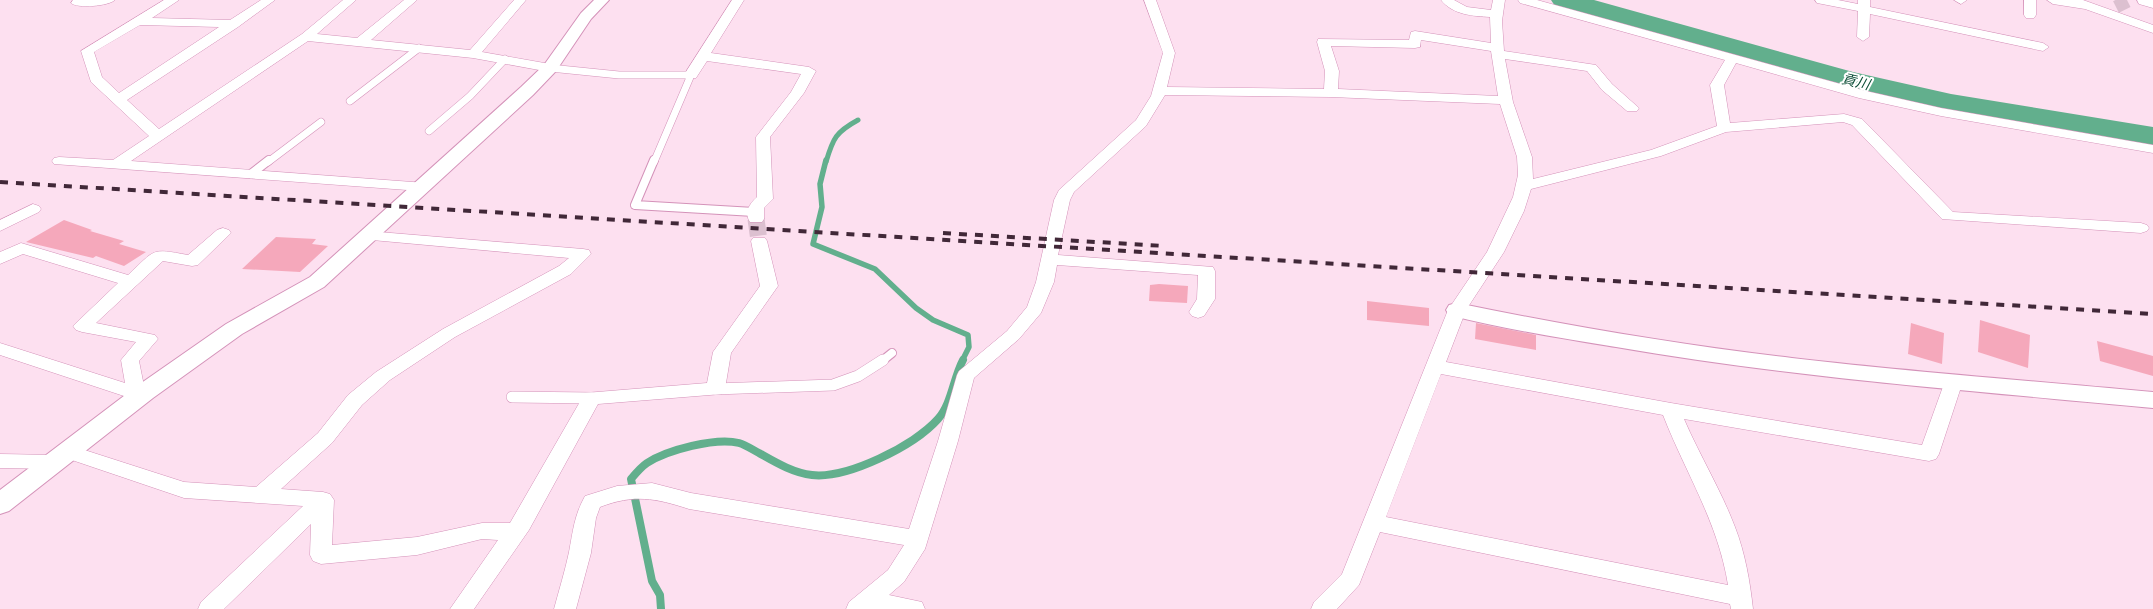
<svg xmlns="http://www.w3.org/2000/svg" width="2153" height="609" font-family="Commissioner,'Noto Sans JP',sans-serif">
  <rect width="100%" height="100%" fill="#fde0f0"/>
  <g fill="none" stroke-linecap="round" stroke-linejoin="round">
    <path stroke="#62af8d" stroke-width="5" d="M 826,162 C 833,138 836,132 858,120"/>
    <path stroke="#62af8d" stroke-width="5.5" d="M 826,160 L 820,184 L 822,207 L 813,244 L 875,269 L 916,308 L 933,320 L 968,335 L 969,347 L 962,361"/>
    <path stroke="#62af8d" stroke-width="8" d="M 661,609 L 660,595 L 652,581 L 631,479 C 636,473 641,467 647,463 C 667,450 716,437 739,443 C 746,445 753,450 759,453 C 775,462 793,473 812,475 C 847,479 914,446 938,419 C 952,403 953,379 963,360"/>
    <path fill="#62af8d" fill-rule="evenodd" d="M 1551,0 L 1594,0 L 1853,72 L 1951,94 L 2153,127 L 2153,147 L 1951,112 L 1848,89 L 1555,6 Z"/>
  </g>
  <path fill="#f5a8bb" d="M 64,220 L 92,230 L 90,231 L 124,241 L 119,244 L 146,252 L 124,266 L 96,256 L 93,258 L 26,242 Z
    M 276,237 L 316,239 L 312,244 L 328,246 L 300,272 L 242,269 Z
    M 1159,284 L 1188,286 L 1187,303 L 1149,301 L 1150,285 Z
    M 1367,301 L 1429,308 L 1429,326 L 1367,320 Z
    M 1980,320 L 2030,335 L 2028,368 L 1978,352 Z
    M 1476,323 L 1536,335 L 1536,350 L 1475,339 Z
    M 1911,323 L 1944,333 L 1942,364 L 1908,354 Z
    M 2097,341 L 2153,356 L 2153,376 L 2100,361 Z"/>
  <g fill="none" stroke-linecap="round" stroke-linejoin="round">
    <path stroke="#dcc0d0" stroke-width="13" stroke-dasharray="13 7" stroke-linecap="butt" d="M 2116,7 L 2130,0"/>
    <path stroke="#dcc0d0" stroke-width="17" stroke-dasharray="17 8" stroke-linecap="butt" d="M 756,219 L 759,241"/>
    <defs>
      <path id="service-far2" d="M 550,68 L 619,75 L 691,75 L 654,162
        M 350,101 L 419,48
        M 429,131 L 470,96 L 505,59
        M 268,162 L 321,122"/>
      <path id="service-far1" d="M 654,160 L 635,205 L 754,212
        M 251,174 L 269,160
        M 882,361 L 892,353"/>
      <path id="service" d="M 715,389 L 833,385 L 858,376 L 883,360
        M 512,397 L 592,398"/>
      <path id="minor" d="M 73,0 L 115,0 C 109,6 77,9 71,3 Z
        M 164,0 L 179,0 L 152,18 L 230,20 L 261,0 L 275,0 L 238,27 L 127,100 L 159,129 L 302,34 L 343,0 L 356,0 L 317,34 L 357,38 L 404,0 L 417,0 L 371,40 L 470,50 L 514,0 L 526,0 L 482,52 L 550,64 L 557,68 L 550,72 L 473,58 L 308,41 L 131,161 L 426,183 L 429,186 L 426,189 L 421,191 L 54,164 L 52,161 L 54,158 L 59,157 L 113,160 L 149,136 L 91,82 L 81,51 ZM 140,25 L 141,25 L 219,27 L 119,93 L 102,77 L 94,52 Z
        M 732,0 L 744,0 L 711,53 L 809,67 L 816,71 L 804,93 L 770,137 L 773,199 L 764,208 L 764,219 L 762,222 L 750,222 C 744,213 749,204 757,197 L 756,137 L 791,92 L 801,74 L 707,61 L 696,78 L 686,78 L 684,75 Z
        M 1144,0 L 1156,0 L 1175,53 L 1167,87 L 1324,89 L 1325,71 L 1317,42 L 1318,39 L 1409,40 L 1411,32 L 1415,31 L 1491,43 L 1490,17 C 1473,16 1453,15 1441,0 L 1454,0 L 1467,7 L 1491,10 L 1493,0 L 1505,0 L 1502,21 L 1504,51 L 1596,65 L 1612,84 L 1639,108 L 1637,111 L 1627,111 L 1602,90 L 1587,71 L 1505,59 L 1513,102 L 1532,157 L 1533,179 L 1651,150 L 1717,126 L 1710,85 L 1725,60 L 1520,3 L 1518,0 L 1537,0 L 1866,91 L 1941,108 L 2153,145 L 2153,153 L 1941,116 L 1859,98 L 1736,63 L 1724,85 L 1730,123 L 1844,114 L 1862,119 L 1953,212 L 2141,223 L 2147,225 L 2149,228 L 2147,231 L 2141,233 L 1942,219 L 1852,125 L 1843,122 L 1726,132 L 1661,156 L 1531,189 L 1524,211 L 1504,252 L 1466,310 L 1446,362 L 1671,403 L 1922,445 L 1945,381 L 1947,376 L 1954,375 L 1961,376 L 1963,381 L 1939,454 L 1936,459 L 1929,461 L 1684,419 C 1700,456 1721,490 1735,527 C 1745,553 1750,581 1753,609 L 1731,609 L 1730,604 L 1380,532 L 1359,585 L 1337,609 L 1311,609 L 1314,602 L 1342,574 L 1448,310 L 1487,252 L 1513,197 L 1518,175 L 1517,157 L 1500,104 L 1331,97 L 1165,95 L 1146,126 L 1074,192 L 1070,200 L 1058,255 L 1213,267 L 1215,271 L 1215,299 L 1204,316 L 1198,318 L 1192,316 L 1189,312 L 1197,299 L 1198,275 L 1057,265 L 1054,282 L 1041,313 L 1019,339 L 974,378 L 958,441 L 925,549 L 904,582 L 889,595 L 922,602 L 925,609 L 846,609 L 849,602 L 888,570 L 904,545 L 689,509 C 655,498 634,494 600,507 L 596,518 L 591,553 L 576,609 L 554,609 C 559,590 565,571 569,552 C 573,531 574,516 585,496 L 617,486 L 652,483 L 691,493 L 909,529 L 938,441 L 957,375 L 959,371 L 1007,331 L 1027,307 L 1036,282 L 1054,200 L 1059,190 L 1136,120 L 1151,96 L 1163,53 ZM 1421,40 L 1491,51 L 1498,96 L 1338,89 L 1339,71 L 1331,46 L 1415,48 L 1420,47 ZM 1441,374 L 1663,415 C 1686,474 1718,522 1728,585 L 1386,517 Z
        M 1815,0 L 1838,0 L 1858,4 L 1858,0 L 1870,0 L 1870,7 L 2043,43 L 2049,47 L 2043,51 L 1870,14 L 1869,37 L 1863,41 L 1857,37 L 1858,11 L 1817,3 Z
        M 1954,0 L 1967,0 L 1961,4 Z
        M 2024,0 L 2036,0 L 2036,15 L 2034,18 L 2026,18 L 2024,15 Z
        M 2047,0 L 2083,0 L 2153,25 L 2153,33 L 2085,9 L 2053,4 Z
        M 33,204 L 39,206 L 41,209 L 39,212 L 0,231 L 0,220 Z
        M 223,228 L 229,230 L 231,233 L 198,265 L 192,266 L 163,261 L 96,323 L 155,335 L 158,339 L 139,361 L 144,386 L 152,387 L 155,392 L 152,397 L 136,400 L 0,355 L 0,343 L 125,383 L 121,360 L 136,342 L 82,332 L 76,330 L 73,326 L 118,283 L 23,254 L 0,264 L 0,252 L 21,243 L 128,275 C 156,249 150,248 188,255 L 217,230 Z
        M 367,231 L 583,249 L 589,250 L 591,254 L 571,274 L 455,337 L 390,380 L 362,405 L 332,443 L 281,489 L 323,492 L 330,494 L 334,500 L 332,545 L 417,537 L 482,523 L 510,523 L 585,393 L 707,383 L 713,352 L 760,286 L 751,241 L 753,238 L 765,238 L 767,241 L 778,286 L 731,353 L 725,389 L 722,394 L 598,404 L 529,530 L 474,609 L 450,609 L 498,540 L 482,539 L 417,555 L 321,564 L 313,561 L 310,555 L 311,524 L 224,609 L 198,609 L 201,602 L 303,506 L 184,498 L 63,457 L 65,462 L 62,467 L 55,469 L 0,468 L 0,454 L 55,455 L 62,457 L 59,452 L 62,447 L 69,445 L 184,482 L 256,487 L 318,433 L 348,395 L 376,372 L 443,329 L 559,266 L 569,258 L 361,239 L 359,236 L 361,233 Z"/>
      <path id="tertiary" d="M 594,0 L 609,0 L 591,19 L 556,71 L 533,95 L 324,287 L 242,334 L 153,398 L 9,511 L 0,514 L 0,490 L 137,386 L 226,324 L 310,277 L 521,87 L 544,65 L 581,13 Z
        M 1457,303 C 1568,326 1680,345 1792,358 C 1912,372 2033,381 2153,392 L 2153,408 C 1974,391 1794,378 1616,347 C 1561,338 1504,329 1449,315 L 1446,310 L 1449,305 Z"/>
      <path id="motorway" d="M 2137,0 L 2153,0 L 2153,8 L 2139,4 Z"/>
    </defs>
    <use href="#service-far2" stroke="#d492b9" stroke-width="8"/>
    <use href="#service-far1" stroke="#d492b9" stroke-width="10"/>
    <use href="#service" stroke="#d492b9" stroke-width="12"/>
    <use href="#minor" stroke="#d492b9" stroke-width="1"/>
    <use href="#tertiary" stroke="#d492b9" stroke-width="2"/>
    <use href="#motorway" stroke="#d492b9" stroke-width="1"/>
    <use href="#service-far2" stroke="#fff" stroke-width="7"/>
    <use href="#service-far1" stroke="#fff" stroke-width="8"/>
    <use href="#service" stroke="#fff" stroke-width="11"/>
    <use href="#minor" fill="#fff" fill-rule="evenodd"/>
    <use href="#tertiary" fill="#fff" fill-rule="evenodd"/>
    <use href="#motorway" fill="#fff" fill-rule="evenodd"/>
    <path stroke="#412838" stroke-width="4" stroke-dasharray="8 8" stroke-linecap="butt" d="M 0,182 L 2153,314
      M 943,233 L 1165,246"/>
  </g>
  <g text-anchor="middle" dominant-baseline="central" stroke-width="4" stroke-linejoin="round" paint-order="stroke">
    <g font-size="14" font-style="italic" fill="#094b34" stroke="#fff">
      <text transform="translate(1856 81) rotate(14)">貢川</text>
    </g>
  </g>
</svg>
